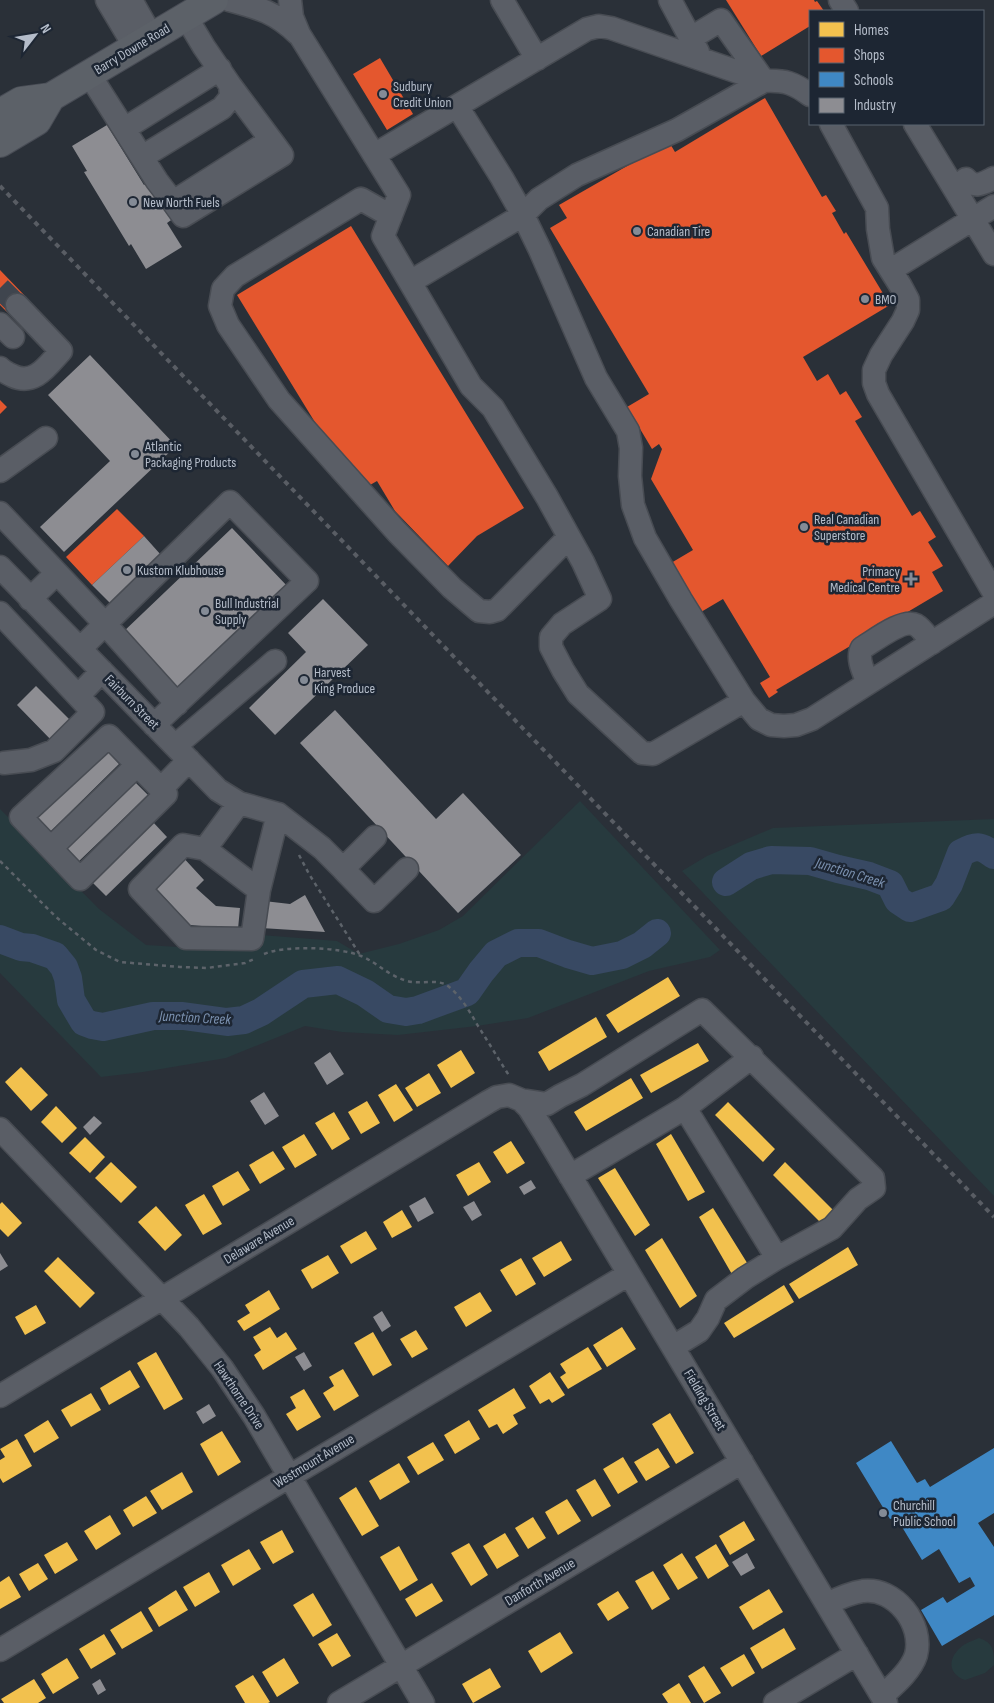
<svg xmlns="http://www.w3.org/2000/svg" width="994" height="1703" font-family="'Sofia Sans Condensed',sans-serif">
  <rect width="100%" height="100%" fill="#2a3038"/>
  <path fill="#273a3e" d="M 580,801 L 720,950 L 710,957 L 649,971 L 528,1018 L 477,1026 L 398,1035 L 342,1032 L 305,1026 L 226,1058 L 143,1072 L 101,1077 L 0,973 L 0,809 L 99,909 L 146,945 L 227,950 L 261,935 L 337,941 L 359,954 L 399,944 L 439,930 L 463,916 Z
    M 994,819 L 994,1196 L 682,871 L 707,856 L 773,828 Z
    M 979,1638 C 994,1643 994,1651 994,1665 L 985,1673 L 965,1680 C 949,1674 947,1660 960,1648 C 965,1643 972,1641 979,1638 Z"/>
  <path fill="#f2c14e" d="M 668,977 L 680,996 L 618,1033 L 606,1015 Z
    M 596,1017 L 607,1037 L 549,1071 L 538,1052 Z
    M 698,1043 L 709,1061 L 651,1093 L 640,1075 Z
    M 461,1050 L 475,1073 L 451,1088 L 437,1065 Z
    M 21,1067 L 48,1095 L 31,1111 L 5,1082 Z
    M 429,1073 L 441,1093 L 417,1107 L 405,1088 Z
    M 631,1078 L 643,1098 L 586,1131 L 574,1112 Z
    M 396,1084 L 413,1110 L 394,1122 L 378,1095 Z
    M 367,1101 L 380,1123 L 361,1134 L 348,1112 Z
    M 728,1102 L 775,1149 L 763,1162 L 715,1115 Z
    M 56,1106 L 77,1128 L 62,1143 L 41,1122 Z
    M 334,1112 L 350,1139 L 332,1150 L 315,1123 Z
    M 304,1134 L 317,1155 L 295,1168 L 282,1147 Z
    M 671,1134 L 705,1192 L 688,1201 L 656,1144 Z
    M 85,1137 L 105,1157 L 90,1173 L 69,1153 Z
    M 511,1141 L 525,1163 L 507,1174 L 493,1152 Z
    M 273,1151 L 285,1169 L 260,1184 L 249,1165 Z
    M 111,1162 L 137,1187 L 121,1203 L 95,1178 Z
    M 479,1162 L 491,1182 L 468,1196 L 456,1175 Z
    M 785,1162 L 834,1211 L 821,1223 L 773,1175 Z
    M 615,1168 L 650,1225 L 635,1236 L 598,1178 Z
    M 238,1171 L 250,1190 L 223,1206 L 212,1186 Z
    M 204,1194 L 222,1224 L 203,1235 L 185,1205 Z
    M 2,1202 L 22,1223 L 8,1237 L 0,1229 L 0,1204 Z
    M 156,1206 L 182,1235 L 165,1251 L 138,1222 Z
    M 713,1208 L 749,1266 L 733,1276 L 699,1217 Z
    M 402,1210 L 412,1227 L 392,1238 L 383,1222 Z
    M 366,1231 L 377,1249 L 351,1264 L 340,1246 Z
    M 662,1238 L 697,1296 L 680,1308 L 645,1250 Z
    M 561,1241 L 572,1260 L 544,1277 L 532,1258 Z
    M 848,1247 L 858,1265 L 799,1299 L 789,1284 Z
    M 328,1255 L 339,1273 L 312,1289 L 301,1270 Z
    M 58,1257 L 95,1293 L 80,1308 L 44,1271 Z
    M 521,1258 L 536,1284 L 516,1296 L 500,1270 Z
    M 784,1285 L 794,1302 L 734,1338 L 724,1323 Z
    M 269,1290 L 280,1309 L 244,1331 L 237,1321 L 250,1313 L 245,1305 Z
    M 480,1292 L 492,1311 L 466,1327 L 454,1307 Z
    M 36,1305 L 46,1323 L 25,1335 L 15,1317 Z
    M 270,1327 L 277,1338 L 286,1332 L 297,1349 L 263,1370 L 254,1355 L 261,1350 L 253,1337 Z
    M 622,1327 L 636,1349 L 607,1367 L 593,1345 Z
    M 416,1330 L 428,1349 L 412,1358 L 400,1339 Z
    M 373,1332 L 392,1365 L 373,1376 L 354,1343 Z
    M 588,1347 L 602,1369 L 568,1389 L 560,1377 L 566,1373 L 560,1364 Z
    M 156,1352 L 183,1399 L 164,1410 L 137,1363 Z
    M 343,1369 L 359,1396 L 334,1411 L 323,1393 L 334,1386 L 329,1377 Z
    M 130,1370 L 140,1387 L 109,1405 L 100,1388 Z
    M 550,1372 L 565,1395 L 552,1403 L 549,1399 L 540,1404 L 529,1386 Z
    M 514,1388 L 526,1408 L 513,1415 L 518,1424 L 503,1434 L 497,1424 L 489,1428 L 478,1410 Z
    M 304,1389 L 321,1417 L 297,1431 L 286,1414 L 296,1408 L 290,1397 Z
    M 91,1393 L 101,1410 L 71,1427 L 61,1410 Z
    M 670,1413 L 694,1453 L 676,1464 L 652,1424 Z
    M 48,1420 L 59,1438 L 34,1453 L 24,1435 Z
    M 469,1420 L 480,1439 L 455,1454 L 444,1435 Z
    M 222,1431 L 241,1462 L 218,1476 L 200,1444 Z
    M 17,1439 L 32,1466 L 3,1483 L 0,1478 L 0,1460 L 5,1457 L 0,1449 Z
    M 433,1442 L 444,1460 L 418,1475 L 407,1457 Z
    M 658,1448 L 670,1467 L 646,1481 L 634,1462 Z
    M 623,1457 L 638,1482 L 618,1494 L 603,1469 Z
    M 399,1463 L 410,1482 L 380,1500 L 369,1481 Z
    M 182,1472 L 193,1492 L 162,1510 L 150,1491 Z
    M 595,1479 L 611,1506 L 592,1517 L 576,1490 Z
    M 356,1487 L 379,1526 L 362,1536 L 339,1498 Z
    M 146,1496 L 157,1513 L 133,1527 L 123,1510 Z
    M 567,1499 L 581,1521 L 558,1535 L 545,1512 Z
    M 110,1515 L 121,1534 L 96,1550 L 84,1531 Z
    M 533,1517 L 546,1538 L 528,1549 L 515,1528 Z
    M 744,1521 L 755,1540 L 730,1555 L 719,1536 Z
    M 282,1530 L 294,1552 L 273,1564 L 260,1542 Z
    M 505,1533 L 519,1556 L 497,1569 L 483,1546 Z
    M 67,1542 L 78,1560 L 55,1574 L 44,1555 Z
    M 469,1543 L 488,1575 L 471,1586 L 451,1553 Z
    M 716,1544 L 729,1566 L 708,1579 L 695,1557 Z
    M 399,1546 L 418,1580 L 400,1591 L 380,1557 Z
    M 249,1549 L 261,1569 L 233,1586 L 221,1565 Z
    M 682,1553 L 698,1578 L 678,1590 L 663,1565 Z
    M 38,1563 L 48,1579 L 29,1591 L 19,1574 Z
    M 653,1571 L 670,1599 L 652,1610 L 635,1581 Z
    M 209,1572 L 220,1592 L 195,1607 L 183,1587 Z
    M 9,1576 L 21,1597 L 0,1609 L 0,1582 Z
    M 432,1583 L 443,1601 L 416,1617 L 405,1599 Z
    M 769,1589 L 783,1612 L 753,1630 L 739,1607 Z
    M 176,1590 L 188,1610 L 159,1627 L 148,1608 Z
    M 618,1591 L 629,1608 L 608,1621 L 597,1604 Z
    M 313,1593 L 332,1625 L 313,1637 L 293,1605 Z
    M 141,1611 L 153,1631 L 122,1649 L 110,1630 Z
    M 784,1628 L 796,1649 L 762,1669 L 750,1648 Z
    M 560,1632 L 573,1653 L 541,1673 L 528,1651 Z
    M 337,1633 L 351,1656 L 332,1667 L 318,1644 Z
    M 104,1634 L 116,1654 L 91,1669 L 79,1649 Z
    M 744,1654 L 755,1673 L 732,1687 L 720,1668 Z
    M 67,1658 L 79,1678 L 53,1694 L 41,1674 Z
    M 284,1658 L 299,1683 L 277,1697 L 262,1672 Z
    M 704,1666 L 721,1693 L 704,1703 L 688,1676 Z
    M 490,1668 L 501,1687 L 473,1703 L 462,1684 Z
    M 253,1675 L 270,1702 L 268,1703 L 245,1703 L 235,1686 Z
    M 34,1679 L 46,1698 L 38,1703 L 4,1703 L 1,1699 Z
    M 679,1683 L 691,1703 L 668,1703 L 662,1694 Z"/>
  <path fill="#e4572e" d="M 726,0 L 814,0 L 815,2 L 817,1 L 824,11 L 810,11 L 810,26 L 761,56 Z
    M 380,58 L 413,114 L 387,130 L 353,74 Z
    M 765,98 L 822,197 L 826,195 L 836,211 L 832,213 L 844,234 L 846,232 L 890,305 L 803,357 L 817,381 L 828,374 L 840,395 L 846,391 L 862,417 L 855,421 L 912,516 L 920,511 L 936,537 L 928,542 L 943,566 L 932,572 L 943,591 L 776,690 L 778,692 L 769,698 L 760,683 L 770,677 L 723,599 L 701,612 L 671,563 L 693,550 L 651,479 L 662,449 L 659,444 L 652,449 L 627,407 L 649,394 L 550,228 L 567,218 L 559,205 L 669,142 L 675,152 Z
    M 351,226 L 524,508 L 477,536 L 448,566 L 395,511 L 377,481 L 370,485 L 324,437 L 237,295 Z
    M 0,270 L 26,297 L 8,313 L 0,305 Z
    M 0,400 L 7,407 L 0,414 Z
    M 117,509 L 144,536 L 92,585 L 66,557 Z"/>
  <path fill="#3f88c5" d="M 891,1441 L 917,1483 L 925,1479 L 930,1487 L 994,1448 L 994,1513 L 978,1523 L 994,1547 L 994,1615 L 942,1646 L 921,1610 L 943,1597 L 947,1603 L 975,1586 L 970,1577 L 959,1583 L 939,1549 L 922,1560 L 899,1522 L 896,1524 L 893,1518 L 890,1519 L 856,1463 Z"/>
  <path fill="#8d8d92" d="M 107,125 L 144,185 L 150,181 L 174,218 L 167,223 L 182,247 L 146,269 L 131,244 L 129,246 L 84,172 L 87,171 L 72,146 Z
    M 90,355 L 176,446 L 64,552 L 40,527 L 110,461 L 48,395 Z
    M 232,528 L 289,588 L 178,694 L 121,634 Z
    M 144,536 L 161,555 L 110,603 L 92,585 Z
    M 323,599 L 368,645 L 275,735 L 249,708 L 306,652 L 288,633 Z
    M 36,686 L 73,723 L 54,743 L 17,705 Z
    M 335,710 L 436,819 L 463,793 L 521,855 L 458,913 L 300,743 Z
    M 104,748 L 119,764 L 48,834 L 33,818 Z
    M 133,780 L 148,795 L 77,863 L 62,847 Z
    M 152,821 L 167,837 L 106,896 L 90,880 Z
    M 180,854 L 204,880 L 196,888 L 216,906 L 240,908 L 238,929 L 190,925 L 152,884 Z
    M 305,895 L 325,932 L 261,928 L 264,901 L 290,904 Z
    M 330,1052 L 344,1074 L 327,1085 L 314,1063 Z
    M 264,1092 L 279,1116 L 265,1125 L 250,1101 Z
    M 94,1116 L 102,1123 L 90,1135 L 83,1127 Z
    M 531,1180 L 536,1188 L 524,1195 L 519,1187 Z
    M 425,1197 L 434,1213 L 418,1222 L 409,1206 Z
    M 474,1201 L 482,1215 L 472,1221 L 463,1207 Z
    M 0,1253 L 8,1266 L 0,1271 Z
    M 382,1311 L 391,1326 L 382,1332 L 373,1317 Z
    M 304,1352 L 312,1366 L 304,1371 L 295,1357 Z
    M 209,1404 L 216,1416 L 203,1424 L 196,1412 Z
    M 747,1553 L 755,1568 L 741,1576 L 732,1562 Z
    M 100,1679 L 106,1690 L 98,1695 L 92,1684 Z"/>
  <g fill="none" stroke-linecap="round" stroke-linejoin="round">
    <path stroke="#384963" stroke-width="28" d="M 726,882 L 751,866 L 771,860 L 810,861 L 838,869 L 869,876 L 890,884 L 898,900 L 910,908 L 941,897 L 949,884 L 961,853 C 976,845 980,845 994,855
      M 0,939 L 21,947 L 32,948 L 55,956 L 64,967 L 68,978 L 71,1000 L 84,1022 L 92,1025 L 103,1027 L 153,1016 L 183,1016 L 227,1022 L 244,1020 L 261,1012 L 303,984 L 338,980 L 365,993 L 388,1009 L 406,1012 L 418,1010 L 467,992 L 481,972 L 496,954 L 518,943 L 539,943 L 568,954 L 592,961 L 622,955 L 642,945 L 657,933"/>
    <path stroke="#3f454e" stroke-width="22" stroke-dasharray="22 11" stroke-linecap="butt" d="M 0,288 L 17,305"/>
    <defs>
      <path id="minor" d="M 107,0 L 135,47
        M 131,0 L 152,37
        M 229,0 C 259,8 275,12 298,34
        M 290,0 L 292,17 L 299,34 L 399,195 L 383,236 L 471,386 L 493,408 L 547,497 L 583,562 L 600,599 L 562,624 L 551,637 L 551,647 L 563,670 L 578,694 L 642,753 L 653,754 L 744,701
        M 502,0 L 537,59
        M 670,0 L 698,52
        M 840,0 L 847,11
        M 89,74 L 157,181 L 173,202 L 271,140 L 230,85
        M 457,106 L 502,178 L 523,215 L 540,250 L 596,378 L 628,431 L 631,448 L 630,476 L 633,505 L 645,538 L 681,600 L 744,701 L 759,719 L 771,725 L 784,726 L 796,725 L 812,719 L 994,603
        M 831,124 L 877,208 L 878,229 L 883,258 L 900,285 L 908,300 L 908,310 L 903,321 L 881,355 L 874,370 L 874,383 L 878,394 L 994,593
        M 915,124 L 994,254
        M 124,129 L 220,69
        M 374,155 L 587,29 L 599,26 L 611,28 L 764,81 C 785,80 794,83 810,95
        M 142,157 L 222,108 L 231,97 L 230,85 L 204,47 L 186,17
        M 966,179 C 975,189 984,183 994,178
        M 173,202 L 183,216 L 282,155 L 271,140
        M 391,216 L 361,199 L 235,276 L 223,289 L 220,306 L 228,325 L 279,400 L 397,532 L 452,588 L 479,611 L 490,612 L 497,610 L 569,537
        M 891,270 L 994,206
        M 410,282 L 523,215 L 539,199 L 577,175 L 677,130 L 764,81 L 721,20 L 691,38
        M 0,324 L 13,337
        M 0,368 C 4,372 9,374 13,376 C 35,386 48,365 61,351 L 17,305
        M 0,471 L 46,438
        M 0,513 L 57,573 L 30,599
        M 0,567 L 218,790 L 239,803 L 278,814 L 322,848 L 343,869 L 375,837
        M 57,573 L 105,624 L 230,502 L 307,581 L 154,725
        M 0,613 L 78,696 L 102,671
        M 80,649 L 105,624 L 177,704
        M 868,683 C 864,673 856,658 862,648 C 874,641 903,618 916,625 C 923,629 927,637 932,643
        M 175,746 L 275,661
        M 4,763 L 31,760 L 54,751 L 93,712 L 78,696
        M 161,789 L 166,794 L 80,879 L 21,817 L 109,736 L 161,789 L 189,760
        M 239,803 L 205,849 L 259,890 L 278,814
        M 51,848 L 137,765
        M 205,849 L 183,845 L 140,889 L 186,938 L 252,939 L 259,890
        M 343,869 L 374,901 L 407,869
        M 521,1100 L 529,1108 L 544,1132 L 886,1703
        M 685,1108 L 777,1258
        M 0,1129 L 189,1327 L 222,1368 L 254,1416 L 423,1703
        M 570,1176 L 685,1108 L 752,1057
        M 0,1396 L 488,1102 L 497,1097 L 509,1095 L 521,1100 L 547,1104 L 560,1096 L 582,1085 L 702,1010 L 873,1178 L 874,1188 L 858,1199 L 832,1228 L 777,1258 L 745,1278 L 716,1300 L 708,1318 L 699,1331 L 673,1347
        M 827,1604 C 839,1598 850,1593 863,1591 C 895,1587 924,1624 916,1655 C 911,1671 894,1685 882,1696
        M 0,1650 L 290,1476 L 629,1274
        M 339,1703 L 742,1462
        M 775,1703 L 857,1654"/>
      <path id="major" d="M 0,113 L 21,101 L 51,97 L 214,0
        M 0,143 L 37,121 L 51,97"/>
    </defs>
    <use href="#minor" stroke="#484c53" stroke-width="25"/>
    <use href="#major" stroke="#484c55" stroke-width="30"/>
    <path stroke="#5d636a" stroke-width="2.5" stroke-dasharray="4 4" stroke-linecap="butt" d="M 299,855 L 309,874 L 360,955
      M 0,861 L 56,917 L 96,950 L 120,962 L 180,967 L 207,968 L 245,963 L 254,959
      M 264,954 C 284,945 340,947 361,956 C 378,963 387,975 407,981 C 420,985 437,978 448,986 C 461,996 470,1012 478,1026 C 489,1043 499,1060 510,1077"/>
    <use href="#minor" stroke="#5a5e66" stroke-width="22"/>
    <use href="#major" stroke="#5c6168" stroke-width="28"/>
    <path stroke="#595d64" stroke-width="4" stroke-dasharray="5 5" stroke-linecap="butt" d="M 0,186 L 994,1217"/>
  </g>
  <g fill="#848b96" stroke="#1d2633" stroke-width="2">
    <circle cx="383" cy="94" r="5"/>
    <circle cx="133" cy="202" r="5"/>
    <circle cx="637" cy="231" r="5"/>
    <circle cx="865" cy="299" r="5"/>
    <circle cx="135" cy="454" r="5"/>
    <circle cx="804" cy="527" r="5"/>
    <circle cx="127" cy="570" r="5"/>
    <path d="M908.5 571.5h5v5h5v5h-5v5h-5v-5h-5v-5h5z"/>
    <circle cx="205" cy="611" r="5"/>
    <circle cx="304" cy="680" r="5"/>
    <circle cx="883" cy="1513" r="5"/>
  </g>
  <g text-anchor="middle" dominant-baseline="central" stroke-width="5" stroke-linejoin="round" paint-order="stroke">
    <g font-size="14" fill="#b4bcc9" stroke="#1d2633">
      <text transform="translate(132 49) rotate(-31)">Barry Downe Road</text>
      <text transform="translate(132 702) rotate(45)">Fairburn Street</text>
      <text transform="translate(259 1240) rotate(-31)">Delaware Avenue</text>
      <text transform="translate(239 1395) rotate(56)">Hawthorne Drive</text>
      <text transform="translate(705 1400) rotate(59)">Fielding Street</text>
      <text transform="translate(314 1461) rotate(-31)">Westmount Avenue</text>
      <text transform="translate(540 1582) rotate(-31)">Danforth Avenue</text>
    </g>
    <g font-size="14" fill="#b4bcc9" stroke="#1d2633" text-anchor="start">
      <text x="393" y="86">Sudbury<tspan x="393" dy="16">Credit Union</tspan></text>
      <text x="143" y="202">New North Fuels</text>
      <text x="647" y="231">Canadian Tire</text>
      <text x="875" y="299">BMO</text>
      <text x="145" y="446">Atlantic<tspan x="145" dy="16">Packaging Products</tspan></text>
      <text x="814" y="519">Real Canadian<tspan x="814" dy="16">Superstore</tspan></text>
      <text x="137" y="570">Kustom Klubhouse</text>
      <text x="900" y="571" text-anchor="end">Primacy<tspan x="900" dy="16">Medical Centre</tspan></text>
      <text x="215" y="603">Bull Industrial<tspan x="215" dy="16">Supply</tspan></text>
      <text x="314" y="672">Harvest<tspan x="314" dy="16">King Produce</tspan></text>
      <text x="893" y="1505">Churchill<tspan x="893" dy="16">Public School</tspan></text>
    </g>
    <g font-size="15" font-style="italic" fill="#7c92b1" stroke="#1d2633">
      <text transform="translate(850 873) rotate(17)">Junction Creek</text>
      <text transform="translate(195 1018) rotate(3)">Junction Creek</text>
    </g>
  </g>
  <rect x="809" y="10" width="175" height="115" fill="#1d2633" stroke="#59626f"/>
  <rect x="819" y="22" width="25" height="15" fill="#f2c14e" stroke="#59626f"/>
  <text x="854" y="35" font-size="15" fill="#b4bcc9">Homes</text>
  <rect x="819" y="48" width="25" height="15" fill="#e4572e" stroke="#59626f"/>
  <text x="854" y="60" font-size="15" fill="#b4bcc9">Shops</text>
  <rect x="819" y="72" width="25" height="15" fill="#3f88c5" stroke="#59626f"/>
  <text x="854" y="85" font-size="15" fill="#b4bcc9">Schools</text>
  <rect x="819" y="98" width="25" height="15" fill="#8d8d92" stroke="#59626f"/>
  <text x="854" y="110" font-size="15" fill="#b4bcc9">Industry</text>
  <g transform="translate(35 35) rotate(59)" stroke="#1d2633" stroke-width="4" paint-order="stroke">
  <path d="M0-4L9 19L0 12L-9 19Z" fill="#b4bcc9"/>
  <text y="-8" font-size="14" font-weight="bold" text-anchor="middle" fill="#b4bcc9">N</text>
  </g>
</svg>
